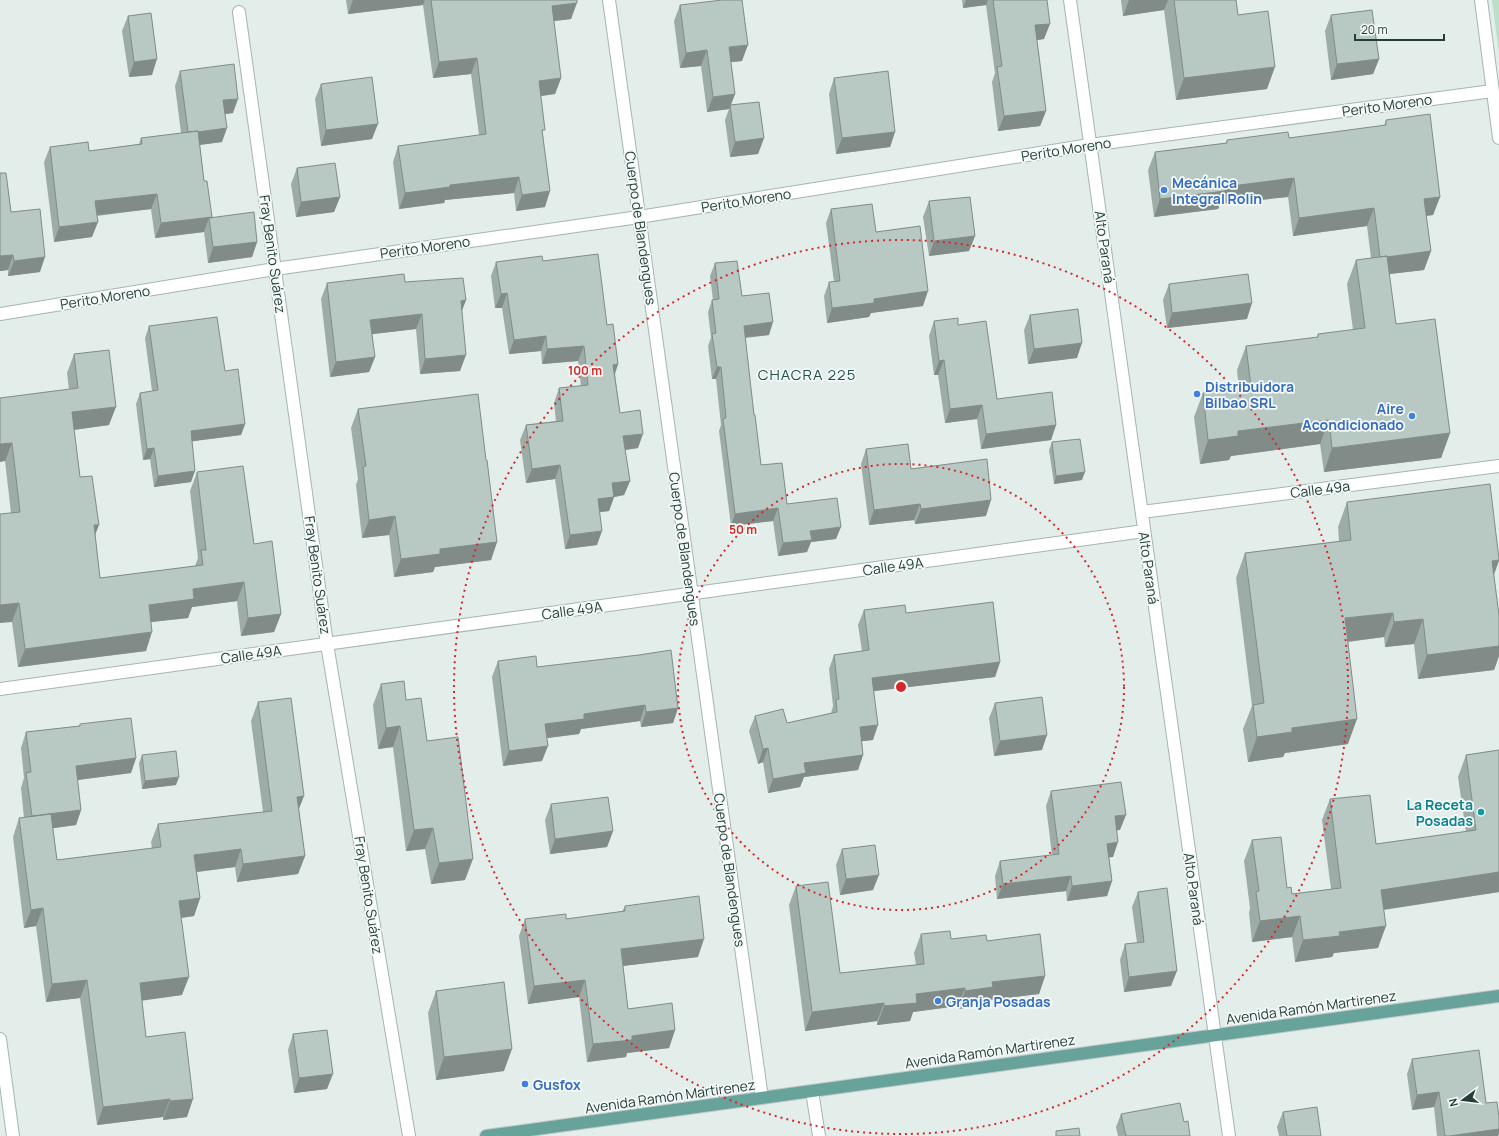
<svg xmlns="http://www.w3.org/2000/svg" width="1499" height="1136" font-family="Manrope,sans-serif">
  <rect width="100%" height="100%" fill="#e3edea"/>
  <path fill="#bcdfc9" d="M 1492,0 L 1499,0 L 1499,53 Z"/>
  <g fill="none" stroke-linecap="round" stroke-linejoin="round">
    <defs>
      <path id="minor" d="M 609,0 L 762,1098
        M 1070,0 L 1229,1136
        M 1481,0 L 1499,138
        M 239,12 L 327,644 L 409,1136
        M 0,314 L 275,269 L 639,217 L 1090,145 L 1492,91
        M 1142,512 L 1499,466
        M 0,689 L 1144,531
        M 812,1091 L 819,1136"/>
      <path id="secondary" d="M 0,1039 L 13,1136"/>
      <path id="primary" d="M 486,1136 L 1499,996"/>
    </defs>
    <use href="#minor" stroke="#a5b5b2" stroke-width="14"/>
    <use href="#secondary" stroke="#a1b9b4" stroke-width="14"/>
    <use href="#primary" stroke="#c1c9c8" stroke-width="14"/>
    <use href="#minor" stroke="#fff" stroke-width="12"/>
    <use href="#secondary" stroke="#fff" stroke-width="12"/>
    <use href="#primary" stroke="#67a39b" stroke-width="12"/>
  </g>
  <path fill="#9eaca8" d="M 346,0 L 577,0 L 571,19 L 554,21 L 561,78 L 555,94 L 541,96 L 543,134 L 545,207 L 516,211 L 514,193 L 445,200 L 444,203 L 399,209 L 393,162 L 398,146 L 479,135 L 471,74 L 433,78 L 423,5 L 348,14 Z
    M 962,0 L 1047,0 L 1044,39 L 1037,40 L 1046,111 L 1040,126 L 998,131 L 992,82 L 995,73 L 986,5 L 963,8 Z
    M 1121,0 L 1236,0 L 1238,15 L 1267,89 L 1176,100 L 1164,10 L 1123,16 Z
    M 680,5 L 742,61 L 731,62 L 735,94 L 731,105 L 764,138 L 758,154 L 730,157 L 725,120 L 729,109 L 707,112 L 701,66 L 680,68 L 674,21 Z
    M 1331,15 L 1379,59 L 1373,74 L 1331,80 L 1325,31 Z
    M 128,16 L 152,75 L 129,77 L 122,31 Z
    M 180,71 L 233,113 L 225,114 L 222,142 L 200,145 L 204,181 L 212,217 L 257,242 L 252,257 L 208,263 L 204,232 L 155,238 L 151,209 L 97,216 L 92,237 L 54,242 L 44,162 L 50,147 L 89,151 L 139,144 L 141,138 L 181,133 L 175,86 Z
    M 834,78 L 895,132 L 890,147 L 836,154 L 829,94 Z
    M 321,84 L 372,139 L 321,146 L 315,99 Z
    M 1386,120 L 1440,197 L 1433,215 L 1426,216 L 1431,251 L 1424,270 L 1389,274 L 1396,324 L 1450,433 L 1441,458 L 1324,472 L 1320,444 L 1231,456 L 1229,460 L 1200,464 L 1194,417 L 1203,393 L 1239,389 L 1237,370 L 1246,346 L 1317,337 L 1318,334 L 1353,330 L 1347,284 L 1356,260 L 1371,258 L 1367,226 L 1293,236 L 1288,197 L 1220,204 L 1218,209 L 1154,217 L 1148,170 L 1155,152 L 1226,143 L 1227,140 L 1289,138 L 1384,126 Z
    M 297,168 L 340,197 L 334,212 L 296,217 L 291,184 Z
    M 0,173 L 11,212 L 40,272 L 8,276 L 8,270 L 0,271 Z
    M 929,201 L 975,236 L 969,251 L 929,256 L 923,217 Z
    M 831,209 L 876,232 L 923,306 L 871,313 L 869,317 L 827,323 L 824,296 L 829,282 L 834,282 L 826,223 Z
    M 543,261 L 607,325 L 618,364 L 615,374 L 620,413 L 638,448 L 625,450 L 630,481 L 624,495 L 614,497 L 609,511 L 600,512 L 597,545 L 565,549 L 555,479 L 526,483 L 520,440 L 526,425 L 556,421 L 554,403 L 559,388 L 581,386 L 578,361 L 542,364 L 541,351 L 509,354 L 502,308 L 495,308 L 491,276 L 496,262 Z
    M 715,263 L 742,296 L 769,335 L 745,338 L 754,415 L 761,465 L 787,504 L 836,539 L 811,542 L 807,552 L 778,556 L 773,521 L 731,526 L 719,431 L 721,425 L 716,379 L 712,379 L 708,346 L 711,338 L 708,312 L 712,300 L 713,300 L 710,276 Z
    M 405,282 L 466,300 L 462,311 L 460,371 L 420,374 L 416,329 L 372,334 L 375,357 L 369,372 L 330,377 L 321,299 L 327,283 Z
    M 1169,284 L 1247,319 L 1167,328 L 1163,300 Z
    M 1030,315 L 1077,358 L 1028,364 L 1024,330 Z
    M 934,321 L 958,325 L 997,399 L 1056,425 L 1051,440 L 981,449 L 977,419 L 945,423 L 938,375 L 934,375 L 929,336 Z
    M 149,326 L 225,371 L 245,424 L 241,435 L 192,441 L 191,482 L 154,487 L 150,459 L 143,460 L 136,404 L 140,393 L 152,391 L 145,338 Z
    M 74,354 L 109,425 L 74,430 L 80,477 L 95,535 L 100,578 L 195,566 L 198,558 L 190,491 L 197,472 L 254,544 L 281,614 L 274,632 L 241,636 L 237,601 L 192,607 L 188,618 L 151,622 L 146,651 L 18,667 L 12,622 L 11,513 L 5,461 L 0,398 L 69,390 L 67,373 Z
    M 358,409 L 486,460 L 497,542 L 491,560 L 435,567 L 433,572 L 394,577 L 389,535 L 362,538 L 356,485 L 358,479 L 351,428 Z
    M 1052,442 L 1082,480 L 1054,484 L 1049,450 Z
    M 866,449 L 911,469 L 986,516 L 915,524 L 914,520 L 869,525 L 861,464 Z
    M 1347,502 L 1499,559 L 1499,561 L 1494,575 L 1499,615 L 1499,656 L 1494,670 L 1418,679 L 1414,644 L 1385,647 L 1384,637 L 1348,642 L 1348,744 L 1285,753 L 1283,757 L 1248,762 L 1243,729 L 1252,706 L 1236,578 L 1245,553 L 1339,541 L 1338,527 Z
    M 864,610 L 906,613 L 1000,662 L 995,677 L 873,691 L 873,740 L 862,741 L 863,755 L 858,770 L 804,777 L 800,787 L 768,793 L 763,762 L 758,764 L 749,731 L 755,716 L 787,723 L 831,713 L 833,706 L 829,669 L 834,655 L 862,651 L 858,625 Z
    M 498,661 L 537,667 L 678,708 L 673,723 L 641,727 L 640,721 L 581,729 L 579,734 L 547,738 L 542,761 L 503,766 L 492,677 Z
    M 381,684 L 406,700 L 427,741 L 465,880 L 431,884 L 425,849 L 406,851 L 393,747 L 378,749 L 373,705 Z
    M 258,702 L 299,809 L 305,856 L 298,874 L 237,882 L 235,867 L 197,872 L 200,898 L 194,916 L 181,918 L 182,995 L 142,1000 L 146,1037 L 187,1117 L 163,1120 L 163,1117 L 97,1125 L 80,998 L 46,1002 L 36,926 L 24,928 L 13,837 L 19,818 L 24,818 L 21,788 L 24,778 L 21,748 L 26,732 L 79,726 L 80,724 L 136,758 L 131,773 L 77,780 L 81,810 L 76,825 L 53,828 L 57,860 L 152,848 L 151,842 L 158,824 L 263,812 L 251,721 Z
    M 995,703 L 1042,750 L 994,756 L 989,718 Z
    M 1499,750 L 1499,892 L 1384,910 L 1378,948 L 1334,953 L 1332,957 L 1295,962 L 1292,937 L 1252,942 L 1249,913 L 1250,908 L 1244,861 L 1252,840 L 1292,894 L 1331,889 L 1322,820 L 1330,799 L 1376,844 L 1466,832 L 1458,777 L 1466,755 Z
    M 142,755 L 176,785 L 142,789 L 139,763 Z
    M 1051,791 L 1120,830 L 1117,830 L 1113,857 L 1109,857 L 1112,881 L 1107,896 L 1067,901 L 1066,891 L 997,899 L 995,876 L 1000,861 L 1052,855 L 1046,806 Z
    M 551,804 L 613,831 L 607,847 L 550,854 L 545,820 Z
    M 842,849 L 873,890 L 840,895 L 836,865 Z
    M 796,886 L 840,973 L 916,965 L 914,953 L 921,934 L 951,939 L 987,941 L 1045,976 L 1039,994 L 988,1000 L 987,1005 L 958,1009 L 958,1006 L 913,1012 L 910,1021 L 877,1025 L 877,1021 L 805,1031 L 789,905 Z
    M 1138,892 L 1171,986 L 1124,992 L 1120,960 L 1125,944 L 1137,943 L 1132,907 Z
    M 625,906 L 698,957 L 623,966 L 628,1009 L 675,1030 L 669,1048 L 627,1053 L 626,1057 L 587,1062 L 579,997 L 528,1004 L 519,936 L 525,919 L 566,919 L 622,912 Z
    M 436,991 L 504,1071 L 436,1080 L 428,1013 Z
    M 293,1034 L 327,1089 L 294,1093 L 288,1050 Z
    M 1412,1059 L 1486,1103 L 1499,1117 L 1499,1133 L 1498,1136 L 1437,1136 L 1434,1107 L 1412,1110 L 1407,1074 Z
    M 1283,1112 L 1321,1136 L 1279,1136 L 1277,1127 Z
    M 1121,1114 L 1184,1122 L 1190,1136 L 1118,1136 L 1116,1127 Z"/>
  <path fill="#818c88" d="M 353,0 L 425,0 L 423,5 L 348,14 Z
    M 966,0 L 988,0 L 986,5 L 963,8 Z
    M 1129,0 L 1168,0 L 1164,10 L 1123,16 Z
    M 577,3 L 571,19 L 546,22 L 552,6 Z
    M 1050,24 L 1044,39 L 1030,41 L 1035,25 Z
    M 748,45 L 742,61 L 723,63 L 729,47 Z
    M 707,50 L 701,66 L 680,68 L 686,53 Z
    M 477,58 L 471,74 L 433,78 L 439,62 Z
    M 157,59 L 152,75 L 129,77 L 134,62 Z
    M 1379,59 L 1373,74 L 1331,80 L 1337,64 Z
    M 1275,67 L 1267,89 L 1176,100 L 1184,78 Z
    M 561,78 L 555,94 L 533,97 L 539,81 Z
    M 735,94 L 729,109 L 707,112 L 713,97 Z
    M 238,99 L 233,113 L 218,115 L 223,100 Z
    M 1046,111 L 1040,126 L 998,131 L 1004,116 Z
    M 378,124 L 372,139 L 321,146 L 326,130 Z
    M 227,128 L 222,142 L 183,147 L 188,133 Z
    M 895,132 L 890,147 L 836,154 L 842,138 Z
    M 764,138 L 758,154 L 730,157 L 735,142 Z
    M 519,177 L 514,193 L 445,200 L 444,203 L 399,209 L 405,193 L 450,185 Z
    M 1294,178 L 1288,197 L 1220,204 L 1218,209 L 1154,217 L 1160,199 L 1224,187 Z
    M 550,191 L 545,207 L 516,211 L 522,195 Z
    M 157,194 L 151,209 L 90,216 L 95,201 Z
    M 340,197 L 334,212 L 296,217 L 301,202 Z
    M 1440,197 L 1433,215 L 1418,217 L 1424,199 Z
    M 1374,208 L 1367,226 L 1293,236 L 1299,218 Z
    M 212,217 L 210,222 L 209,218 L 204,232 L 155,238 L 161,223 Z
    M 98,222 L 92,237 L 54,242 L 59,227 Z
    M 975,236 L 969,251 L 929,256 L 934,241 Z
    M 257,242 L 252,257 L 208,263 L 213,247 Z
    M 1431,251 L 1424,270 L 1373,276 L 1380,258 Z
    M 13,255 L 8,270 L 0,271 L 0,256 Z
    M 45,257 L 40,272 L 8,276 L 14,261 Z
    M 928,291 L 923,306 L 871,313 L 869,317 L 827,323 L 832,308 L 874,299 Z
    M 507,293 L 502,308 L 495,308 L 501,294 Z
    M 466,300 L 460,315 L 461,301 Z
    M 1252,303 L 1247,319 L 1167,328 L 1172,313 Z
    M 422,314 L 416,329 L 365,335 L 370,320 Z
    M 773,322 L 769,335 L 739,338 L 744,326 Z
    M 546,336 L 541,351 L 509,354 L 514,340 Z
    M 1082,343 L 1077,358 L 1028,364 L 1034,349 Z
    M 584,346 L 578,361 L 542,364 L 547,349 Z
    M 466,355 L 460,371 L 420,374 L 425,359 Z
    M 375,357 L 369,372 L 330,377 L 336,362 Z
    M 944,360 L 938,375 L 934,375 L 939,361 Z
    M 618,364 L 613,379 L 613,365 Z
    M 717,367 L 721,367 L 716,379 L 712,379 Z
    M 982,405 L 977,419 L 945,423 L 950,409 Z
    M 116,407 L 109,425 L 65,431 L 72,412 Z
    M 1329,420 L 1320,444 L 1231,456 L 1229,460 L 1200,464 L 1208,440 L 1238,431 Z
    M 245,424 L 241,435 L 187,442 L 191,431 Z
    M 1056,425 L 1051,440 L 981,449 L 986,434 Z
    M 1450,433 L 1441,458 L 1324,472 L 1332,448 Z
    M 643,434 L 638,448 L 618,451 L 623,436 Z
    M 12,443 L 5,461 L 0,462 L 0,444 Z
    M 154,448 L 150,459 L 143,460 L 147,449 Z
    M 560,465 L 555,479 L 526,483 L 532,469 Z
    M 195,471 L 191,482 L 154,487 L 158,476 Z
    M 1085,472 L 1082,480 L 1054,484 L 1056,476 Z
    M 630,481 L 624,495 L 614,497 L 609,511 L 593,513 L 598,499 L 612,483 Z
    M 991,500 L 986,516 L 915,524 L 921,509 Z
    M 920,504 L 914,520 L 869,525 L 874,510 Z
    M 778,508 L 773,521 L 731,526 L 735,514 Z
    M 395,516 L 389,535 L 362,538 L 369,520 Z
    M 94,525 L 99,525 L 92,543 Z
    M 841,527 L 836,539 L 811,542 L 807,552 L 778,556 L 783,543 L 810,531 Z
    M 602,531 L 597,545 L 565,549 L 570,535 Z
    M 497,542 L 491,560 L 435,567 L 433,572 L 394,577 L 401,559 L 440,549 Z
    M 1499,560 L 1490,585 L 1492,561 Z
    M 244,582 L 237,601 L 192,607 L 188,618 L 142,623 L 149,605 L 193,589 Z
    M 19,603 L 12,622 L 0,623 L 0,605 Z
    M 1393,613 L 1384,637 L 1336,643 L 1345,618 Z
    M 281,614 L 274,632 L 241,636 L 248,618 Z
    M 1423,619 L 1414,644 L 1385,647 L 1394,622 Z
    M 152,632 L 146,651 L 18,667 L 25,649 Z
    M 1499,646 L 1499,656 L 1494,670 L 1418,679 L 1427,655 Z
    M 1000,662 L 995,677 L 866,692 L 872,678 Z
    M 645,705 L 640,721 L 581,729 L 579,734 L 539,739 L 545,724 L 584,714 Z
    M 678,708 L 673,723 L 641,727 L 646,712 Z
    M 1357,719 L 1348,744 L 1285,753 L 1283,757 L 1248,762 L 1257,737 L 1292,728 Z
    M 878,725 L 873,740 L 855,742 L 860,727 Z
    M 400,726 L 393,747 L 378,749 L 386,728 Z
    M 1047,735 L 1042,750 L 994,756 L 1000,741 Z
    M 548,746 L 542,761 L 503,766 L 509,751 Z
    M 768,748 L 763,762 L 758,764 L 763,749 Z
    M 863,755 L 858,770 L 804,777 L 800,787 L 768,793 L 773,779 L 804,763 Z
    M 136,758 L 131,773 L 70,781 L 76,766 Z
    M 179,777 L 176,785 L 142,789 L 145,781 Z
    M 304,796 L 297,814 L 297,797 Z
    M 81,810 L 76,825 L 26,832 L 32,816 Z
    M 1126,815 L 1120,830 L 1110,831 L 1115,816 Z
    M 433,828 L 425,849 L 406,851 L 414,830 Z
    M 613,831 L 607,847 L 550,854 L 555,839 Z
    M 1118,842 L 1113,857 L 1102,858 L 1107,844 Z
    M 241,849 L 235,867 L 188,873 L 194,855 Z
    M 305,856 L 298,874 L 237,882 L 243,864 Z
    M 473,859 L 465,880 L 431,884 L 439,863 Z
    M 1499,872 L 1499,892 L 1374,911 L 1381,890 Z
    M 879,875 L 873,890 L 840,895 L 846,879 Z
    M 1071,876 L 1066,891 L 997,899 L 1003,884 Z
    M 1112,881 L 1107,896 L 1067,901 L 1072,886 Z
    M 200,898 L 194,916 L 172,919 L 179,901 Z
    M 43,908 L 36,926 L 24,928 L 31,910 Z
    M 1300,916 L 1292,937 L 1252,942 L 1260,921 Z
    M 1386,926 L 1378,948 L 1334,953 L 1332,957 L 1295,962 L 1303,940 L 1339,932 Z
    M 704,939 L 698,957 L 614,967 L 621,949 Z
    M 1177,971 L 1171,986 L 1124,992 L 1129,977 Z
    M 1045,976 L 1039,994 L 988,1000 L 987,1005 L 958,1009 L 965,991 L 992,982 Z
    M 189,977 L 182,995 L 133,1002 L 140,983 Z
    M 87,980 L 80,998 L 46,1002 L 52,984 Z
    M 585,980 L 579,997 L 528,1004 L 534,986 Z
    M 965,988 L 958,1006 L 913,1012 L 910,1021 L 877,1025 L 884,1006 L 916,994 Z
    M 884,1003 L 877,1021 L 805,1031 L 812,1012 Z
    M 675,1030 L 669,1048 L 627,1053 L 626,1057 L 587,1062 L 593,1044 L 632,1036 Z
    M 512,1049 L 504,1071 L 436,1080 L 444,1057 Z
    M 333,1074 L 327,1089 L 294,1093 L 299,1078 Z
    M 1439,1092 L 1434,1107 L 1412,1110 L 1417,1095 Z
    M 170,1099 L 163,1117 L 97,1125 L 103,1107 Z
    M 193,1099 L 187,1117 L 163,1120 L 170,1101 Z
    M 1499,1129 L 1499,1133 L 1498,1136 L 1449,1136 Z"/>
  <path fill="#b8c8c3" stroke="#818c88" d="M 431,0 L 577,0 L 577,3 L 552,6 L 561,78 L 539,81 L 545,130 L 542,130 L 550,191 L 522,195 L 519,177 L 450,185 L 450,187 L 405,193 L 398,146 L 486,134 L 477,58 L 439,62 Z
    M 722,0 L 742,0 L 748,45 L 729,47 L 735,94 L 713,97 L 707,50 L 686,53 L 680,5 Z
    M 993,0 L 1047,0 L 1050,24 L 1035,25 L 1046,111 L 1004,116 L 997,67 L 1002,66 Z
    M 1174,0 L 1236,0 L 1238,15 L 1268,11 L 1275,67 L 1184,78 Z
    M 1372,10 L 1379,59 L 1337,64 L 1331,15 Z
    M 151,13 L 157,59 L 134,62 L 128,16 Z
    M 234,64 L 238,99 L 223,100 L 227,128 L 198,132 L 198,131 L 188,132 L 180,71 Z
    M 888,71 L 895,132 L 842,138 L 834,78 Z
    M 372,77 L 378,124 L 326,130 L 321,84 Z
    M 759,102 L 764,138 L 735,142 L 730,105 Z
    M 1430,114 L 1440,197 L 1424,199 L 1431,251 L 1387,257 L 1387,256 L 1380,257 L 1374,208 L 1299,218 L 1294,178 L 1224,187 L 1225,191 L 1160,199 L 1155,152 L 1227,143 L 1227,140 L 1288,132 L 1289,138 L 1386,125 L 1386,120 Z
    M 198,131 L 204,181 L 207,181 L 212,217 L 161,223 L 157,194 L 95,201 L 98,222 L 59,227 L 50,147 L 88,142 L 89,151 L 142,144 L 141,138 Z
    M 335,163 L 340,197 L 301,202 L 297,168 Z
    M 0,173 L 6,173 L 11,212 L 40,209 L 45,257 L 14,261 L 13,255 L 0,256 Z
    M 970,197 L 975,236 L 934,241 L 929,201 Z
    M 872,204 L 876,232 L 920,226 L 928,291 L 874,299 L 874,303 L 832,308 L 829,282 L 840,281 L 831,209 Z
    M 254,212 L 257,242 L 213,247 L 209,218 Z
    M 598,254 L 607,325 L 613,324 L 618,364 L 613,365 L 620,413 L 640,410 L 643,434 L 623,436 L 630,481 L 612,483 L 614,497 L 598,499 L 602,531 L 570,535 L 560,465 L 532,469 L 526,425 L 563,421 L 559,388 L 588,385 L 584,346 L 547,349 L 546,336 L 514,340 L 507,293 L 501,294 L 496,262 L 542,256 L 543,261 Z
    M 1387,256 L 1396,324 L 1435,319 L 1450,433 L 1332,448 L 1329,420 L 1238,431 L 1238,436 L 1208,440 L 1203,393 L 1251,387 L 1246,346 L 1318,337 L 1318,334 L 1365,328 L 1356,260 Z
    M 737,261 L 742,296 L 769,293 L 773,322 L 744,326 L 754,415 L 755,415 L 761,465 L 782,463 L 787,504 L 837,498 L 841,527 L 810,531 L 812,540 L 783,543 L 778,508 L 735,514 L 723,419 L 726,418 L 721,367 L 717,367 L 712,334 L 716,333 L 712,300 L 719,299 L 715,263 Z
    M 404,274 L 405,282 L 463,278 L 466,300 L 461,301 L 466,355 L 425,359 L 422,314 L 370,320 L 375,357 L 336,362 L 327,283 Z
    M 1248,274 L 1252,303 L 1172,313 L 1169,284 Z
    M 1078,309 L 1082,343 L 1034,349 L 1030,315 Z
    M 217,317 L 225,371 L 238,369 L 245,424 L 191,431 L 195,471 L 158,476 L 154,448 L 147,449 L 140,393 L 158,390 L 149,326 Z
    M 958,318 L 958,325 L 986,321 L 997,399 L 1052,392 L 1056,425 L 986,434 L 982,405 L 950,409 L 944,360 L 939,361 L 934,321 Z
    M 109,350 L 116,407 L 72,412 L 80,477 L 92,476 L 99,525 L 94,525 L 100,578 L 203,565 L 201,550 L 206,550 L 197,472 L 243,466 L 254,544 L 272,541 L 281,614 L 248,618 L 244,582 L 193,589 L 194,599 L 149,605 L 152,632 L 25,649 L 19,603 L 0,605 L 0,514 L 20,512 L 12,443 L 0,444 L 0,398 L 78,388 L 74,354 Z
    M 478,394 L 486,460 L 487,460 L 497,542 L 440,549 L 440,554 L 401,559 L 395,516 L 369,520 L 363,467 L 366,466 L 358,409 Z
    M 1080,439 L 1085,472 L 1056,476 L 1052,442 Z
    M 908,444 L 911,469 L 987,459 L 991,500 L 921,509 L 920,504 L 874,510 L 866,449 Z
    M 1490,484 L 1499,559 L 1499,560 L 1492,561 L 1499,615 L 1499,646 L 1427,655 L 1423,619 L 1394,622 L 1393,613 L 1345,618 L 1357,719 L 1292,728 L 1292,732 L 1257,737 L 1253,705 L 1264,703 L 1245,553 L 1351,540 L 1347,502 Z
    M 993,602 L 1000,662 L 872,678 L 878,725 L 860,727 L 863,755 L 804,763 L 806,773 L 773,779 L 768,748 L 763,749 L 755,716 L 783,709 L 787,723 L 837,712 L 836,700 L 839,699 L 834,655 L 869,650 L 864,610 L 905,605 L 906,613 Z
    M 671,650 L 678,708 L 646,712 L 645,705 L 584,714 L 584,719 L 545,724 L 548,746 L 509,751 L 498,661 L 536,656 L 537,667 L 639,655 Z
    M 404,681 L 406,700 L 421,698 L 427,741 L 458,737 L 473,859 L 439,863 L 433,828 L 414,830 L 400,726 L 386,728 L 381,684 Z
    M 1042,697 L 1047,735 L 1000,741 L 995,703 Z
    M 291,698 L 304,796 L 297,797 L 305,856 L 243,864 L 241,849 L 194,855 L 200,898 L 179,901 L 189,977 L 140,983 L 146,1037 L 185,1032 L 193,1099 L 170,1101 L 170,1099 L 103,1107 L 87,980 L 52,984 L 43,908 L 31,910 L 19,818 L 51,814 L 57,860 L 161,847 L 158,824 L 272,811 L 258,702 Z
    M 131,718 L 136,758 L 76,766 L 81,810 L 32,816 L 26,773 L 31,772 L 26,732 L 80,726 L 80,724 Z
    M 1499,750 L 1499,872 L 1381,890 L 1386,926 L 1339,932 L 1340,936 L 1303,940 L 1300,916 L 1260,921 L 1256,892 L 1259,891 L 1252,840 L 1281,837 L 1287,888 L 1291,887 L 1292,894 L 1341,888 L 1330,799 L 1370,795 L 1376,844 L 1476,830 L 1466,755 Z
    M 176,751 L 179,777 L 145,781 L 142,755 Z
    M 1121,782 L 1126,815 L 1115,816 L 1118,842 L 1107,844 L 1112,881 L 1072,886 L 1071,876 L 1003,884 L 1000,861 L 1059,854 L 1051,791 Z
    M 608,797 L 613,831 L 555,839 L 551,804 Z
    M 875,845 L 879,875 L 846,879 L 842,849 Z
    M 828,882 L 840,973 L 924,964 L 921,934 L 950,931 L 951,939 L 986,935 L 987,941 L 1040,934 L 1045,976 L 992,982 L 993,987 L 965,991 L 965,988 L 916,994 L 917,1003 L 884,1006 L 884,1003 L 812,1012 L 796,886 Z
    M 1167,888 L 1177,971 L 1129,977 L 1125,944 L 1144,942 L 1138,892 Z
    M 699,896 L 704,939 L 621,949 L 628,1009 L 672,1003 L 675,1030 L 632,1036 L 632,1040 L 593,1044 L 585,980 L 534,986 L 525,919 L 566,914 L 566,919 L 625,911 L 625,906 Z
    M 504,982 L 512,1049 L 444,1057 L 436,991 Z
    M 327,1030 L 333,1074 L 299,1078 L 293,1034 Z
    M 1479,1050 L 1486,1103 L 1497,1102 L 1499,1117 L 1499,1129 L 1449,1136 L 1445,1136 L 1439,1092 L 1417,1095 L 1412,1059 Z
    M 1180,1103 L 1184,1122 L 1188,1121 L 1190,1136 L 1126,1136 L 1121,1114 Z
    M 1317,1107 L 1321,1136 L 1287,1136 L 1283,1112 Z
    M 1079,1128 L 1080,1136 L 1056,1136 L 1056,1131 Z"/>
  <g fill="none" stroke="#d62828" stroke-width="2" stroke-dasharray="2 4">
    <circle cx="901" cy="687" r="223"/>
    <circle cx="901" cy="687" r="447"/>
  </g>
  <g fill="#3f7fe0" stroke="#f4f9f7" stroke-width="1.5">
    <circle cx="1164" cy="190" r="4"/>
    <circle cx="1197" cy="394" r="4"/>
    <circle cx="1412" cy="416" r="4"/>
    <circle cx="938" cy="1001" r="4"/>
    <circle cx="525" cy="1084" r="4"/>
  </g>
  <circle fill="#0f9aa8" stroke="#f4f9f7" stroke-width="1.5" cx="1481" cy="812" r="4"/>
  <g text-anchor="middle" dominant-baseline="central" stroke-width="3.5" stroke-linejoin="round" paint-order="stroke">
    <g font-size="14" fill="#223f3b" stroke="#f4f9f7">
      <text transform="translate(1387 105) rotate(-8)">Perito Moreno</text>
      <text transform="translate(1066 149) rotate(-9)">Perito Moreno</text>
      <text transform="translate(746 200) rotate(-9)">Perito Moreno</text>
      <text transform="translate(641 228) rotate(82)">Cuerpo de Blandengues</text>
      <text transform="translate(425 247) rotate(-8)">Perito Moreno</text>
      <text transform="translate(1105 247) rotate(82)">Alto Paraná</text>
      <text transform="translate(273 254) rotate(82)">Fray Benito Suárez</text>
      <text transform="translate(105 297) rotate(-9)">Perito Moreno</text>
      <text transform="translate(1320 489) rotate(-7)">Calle 49a</text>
      <text transform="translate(685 549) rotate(82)">Cuerpo de Blandengues</text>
      <text transform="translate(893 566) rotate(-8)">Calle 49A</text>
      <text transform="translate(1149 568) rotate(82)">Alto Paraná</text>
      <text transform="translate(318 575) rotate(82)">Fray Benito Suárez</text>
      <text transform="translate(572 610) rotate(-8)">Calle 49A</text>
      <text transform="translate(251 654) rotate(-8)">Calle 49A</text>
      <text transform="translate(730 870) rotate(82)">Cuerpo de Blandengues</text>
      <text transform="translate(1194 889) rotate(82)">Alto Paraná</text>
      <text transform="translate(369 895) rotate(81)">Fray Benito Suárez</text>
      <text transform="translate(1311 1007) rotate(-8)">Avenida Ramón Martirenez</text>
      <text transform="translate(990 1051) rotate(-8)">Avenida Ramón Martirenez</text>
      <text transform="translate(670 1096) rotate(-8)">Avenida Ramón Martirenez</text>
    </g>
    <g font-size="14" font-weight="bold" fill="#366cbe" stroke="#f4f9f7" text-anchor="start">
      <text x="1172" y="182">Mecánica<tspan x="1172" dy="16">Integral Rolin</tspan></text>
      <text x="1205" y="386">Distribuidora<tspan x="1205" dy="16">Bilbao SRL</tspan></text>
      <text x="1404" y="408" text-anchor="end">Aire<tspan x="1404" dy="16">Acondicionado</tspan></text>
      <text x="946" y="1001">Granja Posadas</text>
      <text x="533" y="1084">Gusfox</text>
    </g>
    <g font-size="14" font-weight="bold" fill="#0d838f" stroke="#f4f9f7" text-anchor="end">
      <text x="1473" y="804">La Receta<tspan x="1473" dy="16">Posadas</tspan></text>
    </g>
    <g font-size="15" letter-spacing="1" fill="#1e524b" stroke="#f4f9f7">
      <text x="807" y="374">CHACRA 225</text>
    </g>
  </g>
  <circle cx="901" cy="687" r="6" fill="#d62828" stroke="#f4f9f7" stroke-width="2"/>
  <g font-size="12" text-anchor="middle" font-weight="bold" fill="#d62828" stroke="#f4f9f7" stroke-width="3.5" stroke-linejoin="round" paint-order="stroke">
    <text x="585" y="375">100 m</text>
    <text x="743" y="534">50 m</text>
  </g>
  <g transform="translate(1463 1100) rotate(255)" stroke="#f4f9f7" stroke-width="3" paint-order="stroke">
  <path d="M0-3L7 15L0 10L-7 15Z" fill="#223f3b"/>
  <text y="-6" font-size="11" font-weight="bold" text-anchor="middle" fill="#223f3b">N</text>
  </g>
  <path d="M1355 34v6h89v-6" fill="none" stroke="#223f3b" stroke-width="2"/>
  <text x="1361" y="34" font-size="12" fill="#223f3b" stroke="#f4f9f7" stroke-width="3" paint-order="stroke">20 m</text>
</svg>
